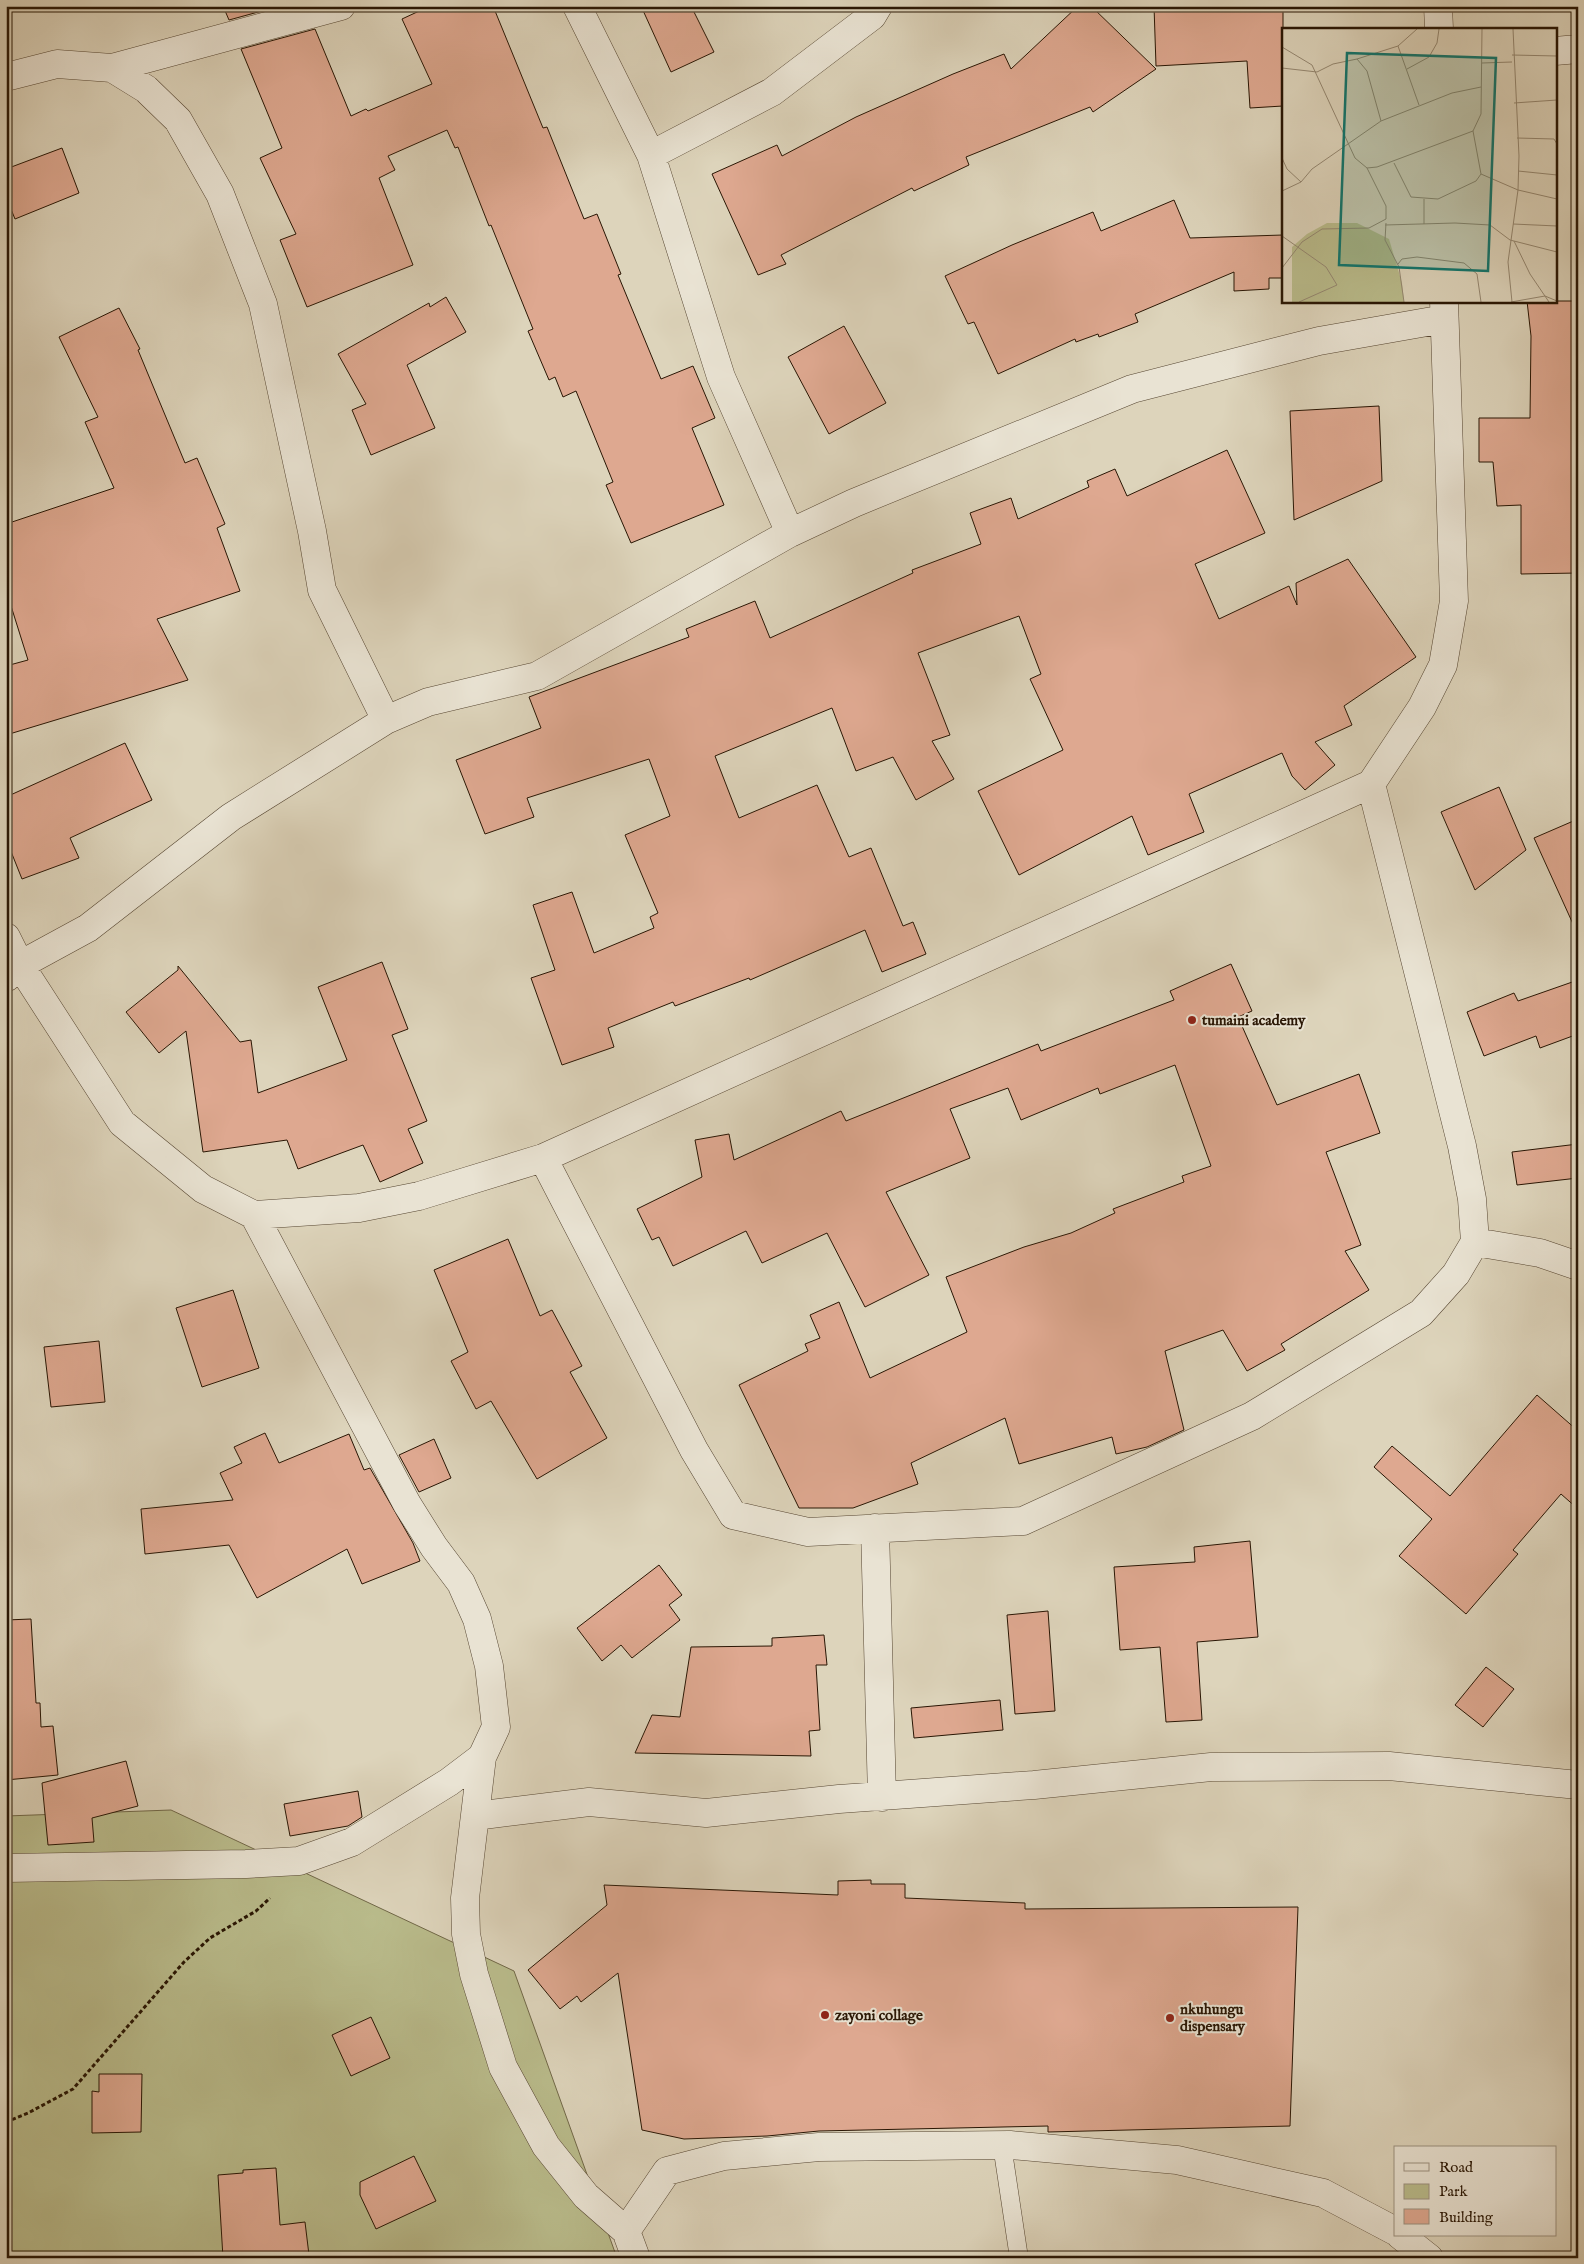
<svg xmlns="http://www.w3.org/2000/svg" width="1584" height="2264" font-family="'IM FELL English',serif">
  <rect width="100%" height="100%" fill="#ddd4bb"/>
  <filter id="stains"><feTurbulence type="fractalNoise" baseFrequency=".004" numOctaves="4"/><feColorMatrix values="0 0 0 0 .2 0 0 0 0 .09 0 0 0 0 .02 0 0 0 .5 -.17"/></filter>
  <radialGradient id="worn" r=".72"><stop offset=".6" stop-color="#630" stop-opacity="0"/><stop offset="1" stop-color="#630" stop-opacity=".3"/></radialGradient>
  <path fill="#b9bb8b" stroke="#716848" d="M 171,1810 L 514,1971 L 617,2258 L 6,2258 L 6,1816 Z"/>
  <path fill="#dea890" stroke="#291604" d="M 223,6 L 280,6 L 229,20 Z
    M 430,6 L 493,6 L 543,128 L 547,127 L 584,219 L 597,214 L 621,274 L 618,275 L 661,379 L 693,366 L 715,418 L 692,428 L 724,505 L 631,543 L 606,485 L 613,482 L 576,391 L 563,397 L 555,377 L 549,380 L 528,331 L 533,329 L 491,225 L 489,226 L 458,147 L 455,148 L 447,130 L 388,156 L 395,170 L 379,178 L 413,265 L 307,307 L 280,240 L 296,234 L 260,158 L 282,148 L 241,49 L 315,29 L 351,116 L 366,109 L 368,111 L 432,84 L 402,19 Z
    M 641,6 L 691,6 L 714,52 L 671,72 Z
    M 1078,6 L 1091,6 L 1156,69 L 1093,112 L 1090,107 L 966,157 L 969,165 L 914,191 L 912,188 L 781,255 L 786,264 L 758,275 L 712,174 L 777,145 L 782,156 L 856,117 L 953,74 L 1004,54 L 1011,69 Z
    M 1154,6 L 1283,6 L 1283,106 L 1250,108 L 1247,61 L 1156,66 Z
    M 62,148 L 79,193 L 15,219 L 6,197 L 6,169 Z
    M 1174,200 L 1190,238 L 1283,235 L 1283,278 L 1269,278 L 1269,289 L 1234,291 L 1234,272 L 1135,314 L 1138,322 L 1099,337 L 1098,334 L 1076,342 L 1075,339 L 998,374 L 974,322 L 968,324 L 945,276 L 1012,245 L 1093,212 L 1101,231 Z
    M 446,297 L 466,332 L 407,365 L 435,428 L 371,455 L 352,410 L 366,404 L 338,354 L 429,303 L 430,307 Z
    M 1527,301 L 1578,301 L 1578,573 L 1521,574 L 1521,505 L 1497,506 L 1493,462 L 1479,462 L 1479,418 L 1530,418 L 1531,336 Z
    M 119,308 L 140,349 L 138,350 L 185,463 L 197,458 L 225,524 L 217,528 L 240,591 L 157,619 L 188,680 L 6,735 L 6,666 L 28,660 L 6,590 L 6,524 L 114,488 L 85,422 L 98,417 L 59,337 Z
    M 844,326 L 886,403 L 829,434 L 788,357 Z
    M 1379,406 L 1382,481 L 1294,520 L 1290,411 Z
    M 1227,450 L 1265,533 L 1195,564 L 1219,619 L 1289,586 L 1297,605 L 1296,583 L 1348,559 L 1416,657 L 1344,706 L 1352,725 L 1315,742 L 1335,765 L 1305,790 L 1292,776 L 1282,753 L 1189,794 L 1204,832 L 1148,855 L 1132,816 L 1019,875 L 978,791 L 1063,750 L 1030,679 L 1041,674 L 1019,616 L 918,653 L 950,735 L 932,741 L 954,779 L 916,800 L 893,757 L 856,771 L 832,708 L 715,756 L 739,818 L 817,785 L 849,857 L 871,848 L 903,926 L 913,922 L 926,954 L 882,972 L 865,930 L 750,980 L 749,978 L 675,1006 L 673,1002 L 608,1028 L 614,1047 L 562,1065 L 531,978 L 555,970 L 533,905 L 572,892 L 594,953 L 654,928 L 650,917 L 658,913 L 625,835 L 670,816 L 649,759 L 527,798 L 534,817 L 485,834 L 456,760 L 541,728 L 529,697 L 689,637 L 686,629 L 755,601 L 770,638 L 913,573 L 912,570 L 981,544 L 970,513 L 1011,498 L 1018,519 L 1089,487 L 1087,481 L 1115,469 L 1127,496 Z
    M 125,743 L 152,800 L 70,838 L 79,858 L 22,879 L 6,839 L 6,797 Z
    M 1499,787 L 1526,850 L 1475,890 L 1441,812 Z
    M 1578,819 L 1578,935 L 1534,838 Z
    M 382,962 L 408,1029 L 392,1035 L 427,1121 L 408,1129 L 423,1163 L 380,1182 L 363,1145 L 298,1169 L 287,1140 L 203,1152 L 186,1031 L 159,1053 L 126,1012 L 178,970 L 178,966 L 240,1042 L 251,1040 L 258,1093 L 347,1060 L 318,987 Z
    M 1231,964 L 1252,1011 L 1238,1017 L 1277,1105 L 1359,1074 L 1380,1133 L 1326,1152 L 1361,1245 L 1345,1251 L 1369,1290 L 1281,1344 L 1285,1350 L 1247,1371 L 1223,1330 L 1165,1351 L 1184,1430 L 1147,1447 L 1116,1454 L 1112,1437 L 1019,1464 L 1005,1418 L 911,1463 L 918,1484 L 853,1508 L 799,1508 L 739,1385 L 808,1351 L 805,1344 L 820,1338 L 810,1315 L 839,1302 L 870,1378 L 967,1332 L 946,1277 L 1024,1247 L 1071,1233 L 1115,1213 L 1113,1209 L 1184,1182 L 1182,1176 L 1211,1166 L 1175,1065 L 1100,1094 L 1098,1088 L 1021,1120 L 1008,1088 L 950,1109 L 970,1158 L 886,1192 L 929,1275 L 865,1307 L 827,1233 L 762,1263 L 746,1231 L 673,1266 L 659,1237 L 652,1240 L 637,1209 L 702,1177 L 695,1140 L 729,1134 L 734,1160 L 841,1111 L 846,1121 L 1038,1044 L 1041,1051 L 1174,1000 L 1170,991 Z
    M 1578,980 L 1578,1034 L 1540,1048 L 1536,1036 L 1484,1056 L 1467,1012 L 1514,993 L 1518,1001 Z
    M 1578,1144 L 1578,1178 L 1517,1185 L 1512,1152 Z
    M 508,1239 L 540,1316 L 552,1310 L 582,1366 L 570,1372 L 607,1438 L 537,1479 L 491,1401 L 476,1409 L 451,1361 L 468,1352 L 434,1270 Z
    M 233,1290 L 259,1368 L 202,1387 L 176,1308 Z
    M 99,1341 L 105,1402 L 51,1407 L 44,1347 Z
    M 1537,1395 L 1578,1431 L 1578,1509 L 1561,1494 L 1513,1550 L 1518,1554 L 1466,1614 L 1399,1556 L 1432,1519 L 1374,1467 L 1392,1446 L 1450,1496 Z
    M 265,1433 L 279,1463 L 349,1434 L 364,1470 L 370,1468 L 413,1543 L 420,1561 L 362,1584 L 347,1549 L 257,1598 L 229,1545 L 145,1554 L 141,1509 L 233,1500 L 220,1473 L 242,1463 L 234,1447 Z
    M 434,1439 L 451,1478 L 419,1492 L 399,1455 Z
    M 1250,1541 L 1258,1637 L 1197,1642 L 1202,1720 L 1166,1722 L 1160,1647 L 1120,1650 L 1114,1567 L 1195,1562 L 1194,1547 Z
    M 659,1565 L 682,1595 L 669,1605 L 680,1620 L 632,1658 L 621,1645 L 602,1661 L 577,1628 Z
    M 1048,1611 L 1055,1711 L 1015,1714 L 1007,1615 Z
    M 31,1619 L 36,1703 L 40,1703 L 41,1727 L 53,1726 L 58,1775 L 6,1780 L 6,1620 Z
    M 824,1635 L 827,1665 L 816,1665 L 820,1730 L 809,1731 L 811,1756 L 635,1753 L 652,1715 L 680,1717 L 691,1647 L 772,1646 L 772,1638 Z
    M 1486,1667 L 1514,1689 L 1483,1727 L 1455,1705 Z
    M 1000,1700 L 1003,1730 L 914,1738 L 911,1708 Z
    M 126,1761 L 138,1806 L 92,1818 L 94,1842 L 48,1845 L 42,1783 Z
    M 358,1791 L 362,1817 L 348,1826 L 290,1836 L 284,1804 Z
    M 871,1880 L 871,1884 L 905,1884 L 905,1898 L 1025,1903 L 1025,1909 L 1298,1907 L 1290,2126 L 1048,2132 L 1048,2126 L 819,2131 L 767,2136 L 684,2139 L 642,2130 L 618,1973 L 581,2002 L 577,1996 L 560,2009 L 528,1970 L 607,1905 L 604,1885 L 838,1895 L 838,1881 Z
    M 371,2017 L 390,2058 L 351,2076 L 332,2035 Z
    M 99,2074 L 142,2074 L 141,2132 L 92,2133 L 92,2091 L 99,2092 Z
    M 414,2156 L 436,2201 L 376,2229 L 360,2195 L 360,2182 Z
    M 276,2168 L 280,2225 L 305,2222 L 309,2255 L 288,2258 L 223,2258 L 218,2175 L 243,2173 L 243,2170 Z"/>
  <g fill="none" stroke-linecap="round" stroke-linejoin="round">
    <defs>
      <path id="service" d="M 1002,2145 L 1019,2258"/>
      <path id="minor" d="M 577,6 L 651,155 L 721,377 L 790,533
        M 1438,6 L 1439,29
        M 1555,51 L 1578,49
        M 112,68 L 341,6
        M 6,77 L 57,64 L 112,68 L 146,89 L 178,120 L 220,194 L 263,304 L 312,531 L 322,590 L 386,720 L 231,817 L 88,928 L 20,965 L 7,977
        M 651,155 L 772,92 L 872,16 L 878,6
        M 386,720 L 428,702 L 537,676 L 790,533 L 854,503 L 1132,389 L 1319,341 L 1444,319
        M 6,937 L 20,965 L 122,1123 L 203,1189 L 254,1215 L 359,1208 L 419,1196 L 543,1158 L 1371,784 L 1422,707 L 1443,665 L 1454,601 L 1444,301
        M 543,1158 L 694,1450 L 733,1515 L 808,1532 L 1023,1521 L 1252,1416 L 1421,1313 L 1456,1274 L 1475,1242 L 1472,1199 L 1462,1146 L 1371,784
        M 1475,1242 L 1540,1253 L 1578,1266
        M 875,1528 L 882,1797
        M 482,1757 L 465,1898 L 466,1934 L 474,1974 L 503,2067 L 546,2146 L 586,2196 L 626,2231 L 636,2258
        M 475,1816 L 589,1802 L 706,1813 L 839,1799 L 1034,1785 L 1211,1767 L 1389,1766 L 1578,1785
        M 6,1868 L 246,1864 L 299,1861 L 352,1842 L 449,1782 L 482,1757 L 496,1727 L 489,1666 L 477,1619 L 461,1583 L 434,1547 L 407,1504 L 254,1215
        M 626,2231 L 667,2171 L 724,2156 L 819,2147 L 1010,2145 L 1177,2160 L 1323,2193 L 1395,2231
        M 1400,2235 L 1429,2258"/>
    </defs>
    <use href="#service" stroke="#564632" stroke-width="19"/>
    <use href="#minor" stroke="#564632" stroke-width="29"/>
    <path stroke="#291604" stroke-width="3" stroke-dasharray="4 2.5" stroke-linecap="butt" d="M 6,2122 L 28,2113 L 73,2089 L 184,1962 L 210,1938 L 256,1911 L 270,1898"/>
    <use href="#service" stroke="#e9e3d3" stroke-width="18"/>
    <use href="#minor" stroke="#e9e3d3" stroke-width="28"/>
  </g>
  <g fill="#8f2418" stroke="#e9e3d3" stroke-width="2">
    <circle cx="1192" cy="1020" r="5"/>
    <circle cx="825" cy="2015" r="5"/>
    <circle cx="1170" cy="2018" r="5"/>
  </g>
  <g text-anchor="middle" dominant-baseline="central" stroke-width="4" stroke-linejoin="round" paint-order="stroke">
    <g font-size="15" font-weight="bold" fill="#291604" stroke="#e9e3d3" text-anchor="start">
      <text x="1202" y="1020">tumaini academy</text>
      <text x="1180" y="2009">nkuhungu<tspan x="1180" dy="17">dispensary</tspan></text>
      <text x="835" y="2015">zayoni collage</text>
    </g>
  </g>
  <g transform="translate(1282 28)">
    <rect width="275" height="275" fill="#ddd4bb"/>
    <path d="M 45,195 L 75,195 L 107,211 L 120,255 L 122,274 L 10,274 L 10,219 L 25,206 Z" fill="#b9bb8b"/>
    <path fill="none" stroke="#958872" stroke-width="1" d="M 135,1 L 116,18 L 137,77M 0,19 L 30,37 L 73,130 L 85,140 L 95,139 L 191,103 L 199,86 L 200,1M 230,27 L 275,28M 75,31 L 116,18M 200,35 L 230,34M 0,40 L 35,44 L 51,36 L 75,31 L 85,43 L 99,93 L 30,141 L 19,154 L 0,163M 125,41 L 147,29 L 155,15 L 157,1M 232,75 L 275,72M 99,93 L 170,65 L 199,59M 235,110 L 272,111 L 275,116M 0,130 L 5,141 L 19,154M 112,135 L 129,169 L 156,171 L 194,153 L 199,146 L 191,103M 236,143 L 275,147M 199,146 L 236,162 L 275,171M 104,195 L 103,212 L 117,239 L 122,274M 142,196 L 142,171M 231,196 L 275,198M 103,197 L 173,195 L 208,197 L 228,212 L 275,224M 0,208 L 44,239 L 55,257 L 17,274M 232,213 L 248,246 L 267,274M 116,236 L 120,231 L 135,229 L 182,235 L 195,246 L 199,274M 0,240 L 20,214 L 40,201 L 87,200 L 104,191 L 104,178 L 85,140M 229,274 L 263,268 L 275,273M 230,274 L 226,234 L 236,162 L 237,128 L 231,1"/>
    <path fill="#0f766e" fill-opacity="0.15" stroke="#0f766e" stroke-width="2.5" d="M 65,25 L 214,30 L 206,243 L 57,237 Z"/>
    <rect width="275" height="275" fill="none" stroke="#291604" stroke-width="2.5"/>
  </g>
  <rect width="1584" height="2264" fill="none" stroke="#ddd4bb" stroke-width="25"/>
  <rect x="8" y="8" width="1569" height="2249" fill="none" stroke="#291604" stroke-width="2.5"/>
  <rect x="12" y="12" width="1559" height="2239" fill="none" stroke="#291604"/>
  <rect x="1394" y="2146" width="162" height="90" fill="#e9e3d3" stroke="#9c9180"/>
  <rect x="1404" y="2163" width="25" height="8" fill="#e9e3d3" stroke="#9c9180"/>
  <text x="1439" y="2172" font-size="15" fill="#291604">Road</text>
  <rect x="1404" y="2184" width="25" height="15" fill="#b9bb8b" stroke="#9c9180"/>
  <text x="1439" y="2196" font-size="15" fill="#291604">Park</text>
  <rect x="1404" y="2209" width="25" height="15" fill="#dea890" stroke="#9c9180"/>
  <text x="1439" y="2222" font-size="15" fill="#291604">Building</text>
  <rect width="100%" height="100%" filter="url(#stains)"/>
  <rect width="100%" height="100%" fill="url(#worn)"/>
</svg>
